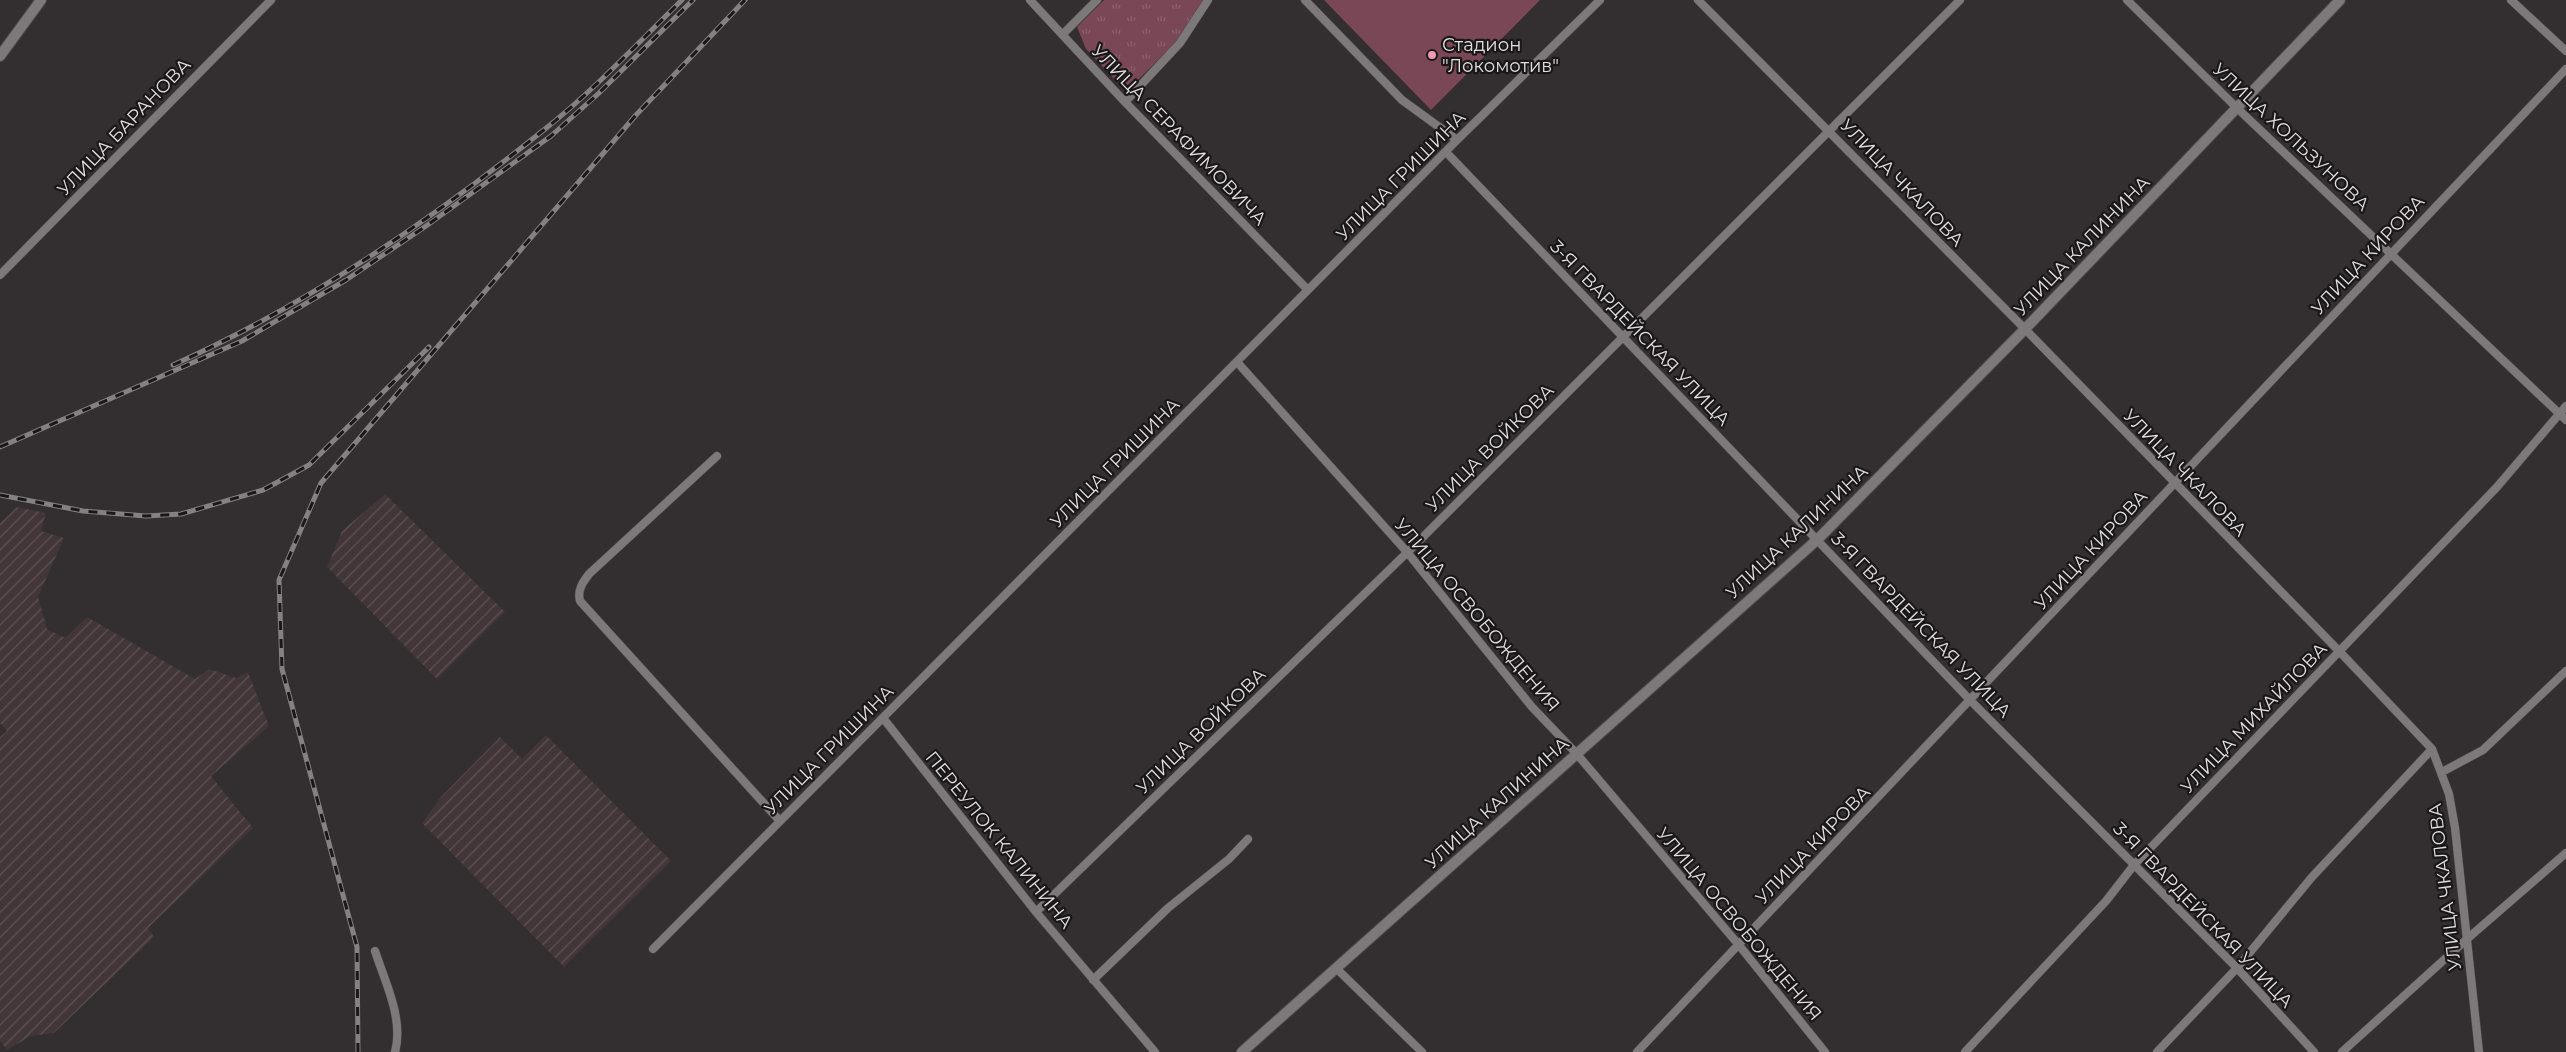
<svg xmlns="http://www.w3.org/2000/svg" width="2566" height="1052" font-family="Montserrat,sans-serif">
  <defs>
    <pattern id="industrial-furrows" width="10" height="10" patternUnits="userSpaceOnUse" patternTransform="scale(1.25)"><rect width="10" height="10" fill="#423639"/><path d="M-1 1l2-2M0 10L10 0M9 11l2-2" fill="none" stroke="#5d5355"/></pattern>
    <pattern id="park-tufts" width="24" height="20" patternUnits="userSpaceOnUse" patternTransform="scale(1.25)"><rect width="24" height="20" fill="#794756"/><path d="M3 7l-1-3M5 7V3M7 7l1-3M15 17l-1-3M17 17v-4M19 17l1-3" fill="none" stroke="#8c616e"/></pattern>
  </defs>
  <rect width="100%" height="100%" fill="#332e30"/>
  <path fill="url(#industrial-furrows)" d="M 385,494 L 505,612 L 437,679 L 327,567 L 342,531 Z
    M 17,507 L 46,513 L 41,531 L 64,538 L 38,597 L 47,629 L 65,638 L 87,617 L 195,679 L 209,669 L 236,678 L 248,672 L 269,726 L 211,776 L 253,828 L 148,928 L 154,937 L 54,1033 L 31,1036 L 7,1050 L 0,1041 L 0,737 L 7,731 L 0,723 L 0,523 Z
    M 546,735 L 671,861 L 564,967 L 422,823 L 441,797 L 500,737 L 522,759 Z"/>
  <path fill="#794756" d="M 1324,0 L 1540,0 L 1431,110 Z"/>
  <path fill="url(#park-tufts)" d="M 1104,0 L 1202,0 L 1202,5 L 1177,41 L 1132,86 L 1120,85 L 1086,49 L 1077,27 Z"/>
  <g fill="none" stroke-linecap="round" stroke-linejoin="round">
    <defs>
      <path id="minor" d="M 1030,0 L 1125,102 L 1308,290
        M 1305,0 L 1402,100 L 1457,140
        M 1698,0 L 2025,329 L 2340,652 L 2432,749 L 2449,794 L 2455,828 L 2479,1052
        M 2127,0 L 2237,108 L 2566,420
        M 2511,0 L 2566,51
        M 1063,34 L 1097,0
        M 1125,102 L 1180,43 L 1208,0
        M 1446,152 L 1971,701 L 2237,968 L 2314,1052
        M 0,275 L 271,0
        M 1237,362 L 1407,552 L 1532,707 L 1576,753 L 1738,944 L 1825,1052
        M 717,456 L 589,574 C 583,582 577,590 580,601 L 779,820
        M 883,718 L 1036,912 L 1155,1052
        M 2442,772 L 2483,750 L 2566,671
        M 1036,912 L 1418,542 L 1960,0
        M 653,949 L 1457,140 L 1600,0
        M 375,951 C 385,982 404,1019 395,1052
        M 1336,968 L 1422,1052
        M 1093,980 L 1168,908 L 1229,859 L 1248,839
        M 1637,1052 L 2566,69
        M 1965,1052 L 2106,901 L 2134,865 L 2497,487 L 2566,406
        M 2157,1052 L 2237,968 L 2312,877 L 2432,749
        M 2342,1052 L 2467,939 L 2566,853"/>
      <path id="tertiary" d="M 0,56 L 41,0
        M 1242,1052 L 1818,539 L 2025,329 L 2340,0"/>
    </defs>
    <use href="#minor" stroke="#4f4b4c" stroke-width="9"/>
    <use href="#tertiary" stroke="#4f4b4c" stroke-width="12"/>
    <use href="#minor" stroke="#7d7879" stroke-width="8"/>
    <use href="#tertiary" stroke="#7d7879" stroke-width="10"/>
    <defs>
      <path id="rail" d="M 173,365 C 303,307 433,219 545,129 C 594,90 637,44 682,0
        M 0,447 L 242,341 L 346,280 L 426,226 L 551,136 L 599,93 L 693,0
        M 0,495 L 83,511 L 146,516 L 181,514 L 263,490 L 309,465 L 429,347
        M 358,1052 L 357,947 L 282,669 L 279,580 L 321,483 L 636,115 L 745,0"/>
    </defs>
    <use href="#rail" stroke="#858082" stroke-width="5"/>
    <use href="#rail" stroke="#191718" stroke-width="3" stroke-dasharray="9" stroke-linecap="butt"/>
  </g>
  <circle fill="#f19ab3" stroke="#191718" stroke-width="2" cx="1432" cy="55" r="5"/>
  <g text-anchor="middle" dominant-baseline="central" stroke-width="4.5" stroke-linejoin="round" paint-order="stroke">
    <g font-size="18" fill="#e4e0e1" stroke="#191718" text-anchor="start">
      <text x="1442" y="45">Стадион<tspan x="1442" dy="21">"Локомотив"</tspan></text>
    </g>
    <g font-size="18" fill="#e4e0e1" stroke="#191718">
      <text transform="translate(124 127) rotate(-46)">УЛИЦА БАРАНОВА</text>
      <text transform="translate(1179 135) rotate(46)">УЛИЦА СЕРАФИМОВИЧА</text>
      <text transform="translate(2291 137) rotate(43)">УЛИЦА ХОЛЬЗУНОВА</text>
      <text transform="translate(1401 176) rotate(-45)">УЛИЦА ГРИШИНА</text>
      <text transform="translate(1902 183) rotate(46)">УЛИЦА ЧКАЛОВА</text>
      <text transform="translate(2082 246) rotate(-46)">УЛИЦА КАЛИНИНА</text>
      <text transform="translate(2368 255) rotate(-47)">УЛИЦА КИРОВА</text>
      <text transform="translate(1640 333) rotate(46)">3-Я ГВАРДЕЙСКАЯ УЛИЦА</text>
      <text transform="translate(1490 448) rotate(-45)">УЛИЦА ВОЙКОВА</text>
      <text transform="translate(1115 463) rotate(-45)">УЛИЦА ГРИШИНА</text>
      <text transform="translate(2185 473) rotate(46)">УЛИЦА ЧКАЛОВА</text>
      <text transform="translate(1797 532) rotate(-43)">УЛИЦА КАЛИНИНА</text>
      <text transform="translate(2091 550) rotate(-47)">УЛИЦА КИРОВА</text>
      <text transform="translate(1477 615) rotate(50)">УЛИЦА ОСВОБОЖДЕНИЯ</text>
      <text transform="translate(1921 625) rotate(46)">3-Я ГВАРДЕЙСКАЯ УЛИЦА</text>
      <text transform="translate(2254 718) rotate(-46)">УЛИЦА МИХАЙЛОВА</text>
      <text transform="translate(1201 731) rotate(-44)">УЛИЦА ВОЙКОВА</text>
      <text transform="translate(829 750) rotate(-45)">УЛИЦА ГРИШИНА</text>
      <text transform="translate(1497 803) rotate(-42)">УЛИЦА КАЛИНИНА</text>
      <text transform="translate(999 840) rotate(51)">ПЕРЕУЛОК КАЛИНИНА</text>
      <text transform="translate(1813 845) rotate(-46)">УЛИЦА КИРОВА</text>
      <text transform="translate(2445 887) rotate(-97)">УЛИЦА ЧКАЛОВА</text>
      <text transform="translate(2203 915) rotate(46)">3-Я ГВАРДЕЙСКАЯ УЛИЦА</text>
      <text transform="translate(1739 924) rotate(50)">УЛИЦА ОСВОБОЖДЕНИЯ</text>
    </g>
  </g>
</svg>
